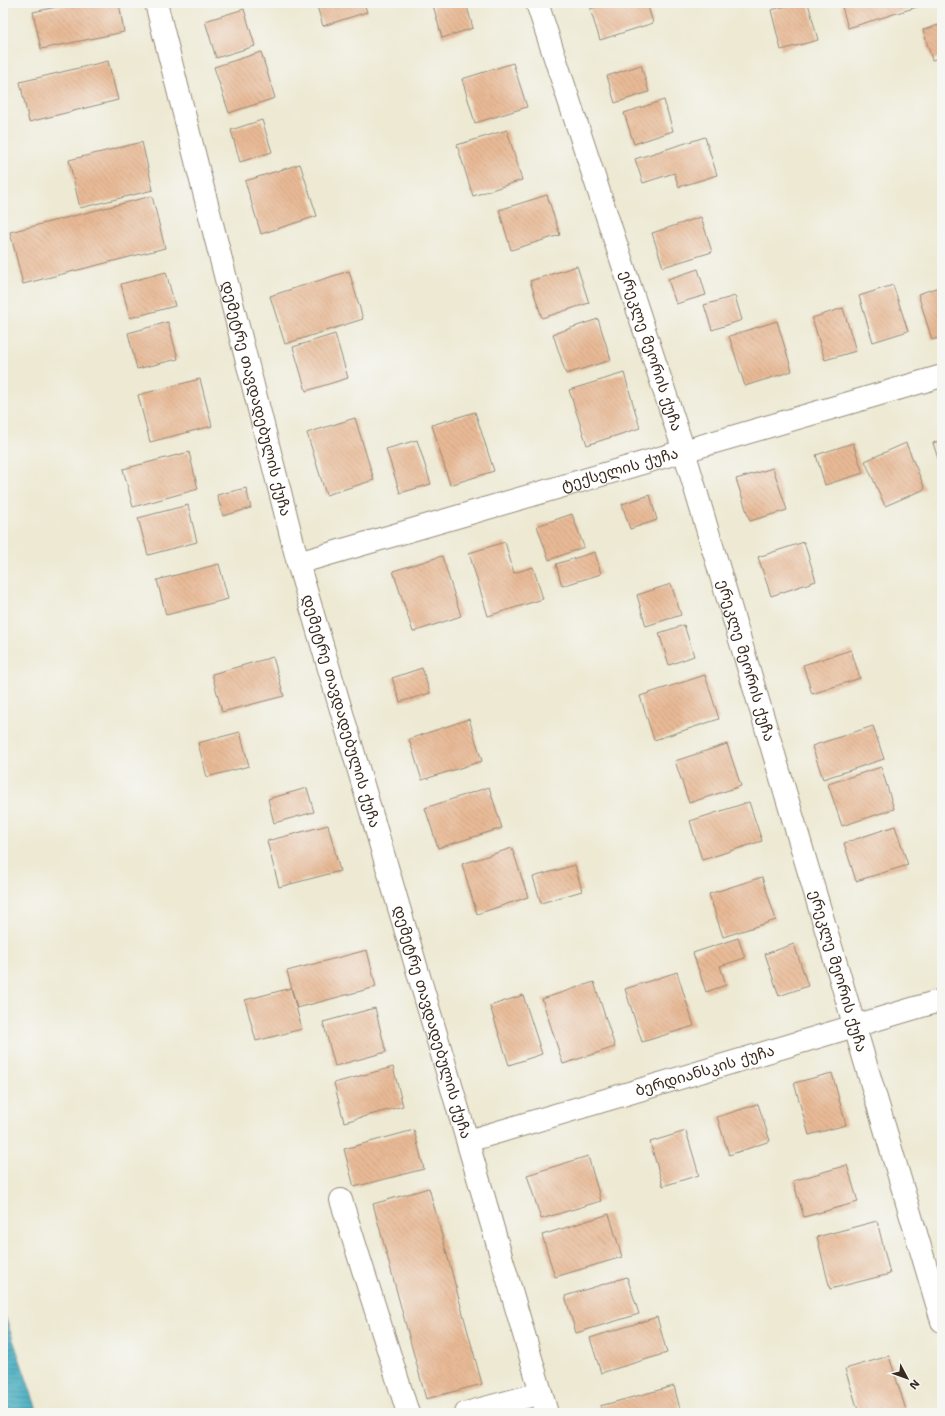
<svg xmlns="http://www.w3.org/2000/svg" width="945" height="1416" font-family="'Shantell Sans','Noto Sans Georgian',sans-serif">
  <defs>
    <pattern id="water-rules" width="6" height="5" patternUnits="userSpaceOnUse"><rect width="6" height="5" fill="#41acc0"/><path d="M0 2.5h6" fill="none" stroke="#388c9b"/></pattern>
    <pattern id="building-back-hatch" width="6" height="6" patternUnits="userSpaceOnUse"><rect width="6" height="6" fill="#e8b995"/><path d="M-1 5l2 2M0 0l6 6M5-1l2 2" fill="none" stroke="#c89f80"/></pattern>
  </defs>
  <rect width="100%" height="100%" fill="#f6f6f2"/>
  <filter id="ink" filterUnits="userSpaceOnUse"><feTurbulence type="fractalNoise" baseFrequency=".025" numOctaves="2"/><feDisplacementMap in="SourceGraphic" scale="8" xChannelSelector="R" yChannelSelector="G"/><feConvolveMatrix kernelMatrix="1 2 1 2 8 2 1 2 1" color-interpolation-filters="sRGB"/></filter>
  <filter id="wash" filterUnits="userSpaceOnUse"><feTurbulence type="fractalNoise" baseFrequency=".012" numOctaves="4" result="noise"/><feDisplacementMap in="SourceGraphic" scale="16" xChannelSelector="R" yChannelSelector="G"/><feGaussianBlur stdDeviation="0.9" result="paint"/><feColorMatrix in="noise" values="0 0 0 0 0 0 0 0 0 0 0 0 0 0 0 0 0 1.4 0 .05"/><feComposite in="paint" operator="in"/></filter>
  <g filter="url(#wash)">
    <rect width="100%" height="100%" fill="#ede9d3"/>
    <path fill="url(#water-rules)" stroke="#3e6b6f" d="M 3,1311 L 7,1322 L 38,1413 L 3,1413 Z"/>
    <g id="blocks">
      <path fill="url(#building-back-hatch)" d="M 76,3 L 119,3 L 124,32 L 41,49 L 33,12 Z
        M 316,3 L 364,3 L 367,12 L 323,26 Z
        M 439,3 L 466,3 L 473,28 L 442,38 L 433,5 Z
        M 610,3 L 647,3 L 653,23 L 600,40 L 590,9 Z
        M 798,3 L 808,3 L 818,40 L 781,50 L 771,10 Z
        M 841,3 L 930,3 L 848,28 Z
        M 244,9 L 255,46 L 216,58 L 205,21 Z
        M 942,24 L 942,57 L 932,60 L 923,30 Z
        M 261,52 L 275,98 L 229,113 L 214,67 Z
        M 108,61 L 118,100 L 29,122 L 20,82 Z
        M 513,63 L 527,107 L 475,123 L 462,79 Z
        M 641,65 L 649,92 L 615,103 L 607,76 Z
        M 942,95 L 942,106 L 939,96 Z
        M 664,100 L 673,131 L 634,144 L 624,113 Z
        M 262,120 L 272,152 L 240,162 L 231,130 Z
        M 507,130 L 522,180 L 473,196 L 457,145 Z
        M 705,137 L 717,175 L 679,187 L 674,173 L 643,183 L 635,159 Z
        M 142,142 L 153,190 L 80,208 L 69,160 Z
        M 300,164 L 317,216 L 261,234 L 245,181 Z
        M 547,195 L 560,235 L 511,250 L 499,210 Z
        M 152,196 L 165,248 L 23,284 L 10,232 Z
        M 701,217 L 712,252 L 663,267 L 652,233 Z
        M 577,266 L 589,303 L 542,318 L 530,281 Z
        M 698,269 L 706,295 L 676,304 L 668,279 Z
        M 349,271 L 363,319 L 285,344 L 270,296 Z
        M 166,272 L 175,306 L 130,318 L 121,284 Z
        M 893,285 L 908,331 L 873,342 L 859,296 Z
        M 942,286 L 942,337 L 932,340 L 918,294 Z
        M 735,296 L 742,320 L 712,330 L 704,305 Z
        M 843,308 L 856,351 L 825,360 L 812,318 Z
        M 598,319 L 611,360 L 566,374 L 553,334 Z
        M 777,321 L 792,371 L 745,386 L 729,336 Z
        M 168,322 L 178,359 L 137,369 L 128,333 Z
        M 335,334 L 348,378 L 306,391 L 293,347 Z
        M 624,373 L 640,428 L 587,445 L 569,390 Z
        M 200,379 L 212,426 L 150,442 L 138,395 Z
        M 475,412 L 494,471 L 450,485 L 432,425 Z
        M 355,418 L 374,480 L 326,495 L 307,433 Z
        M 417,440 L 431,484 L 400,493 L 386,449 Z
        M 942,440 L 942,471 L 933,443 Z
        M 853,443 L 863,473 L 825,485 L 816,455 Z
        M 906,443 L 925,489 L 885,506 L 865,461 Z
        M 189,452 L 198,489 L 133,507 L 123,469 Z
        M 773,468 L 787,510 L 750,521 L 736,479 Z
        M 246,488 L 251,508 L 223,516 L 217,495 Z
        M 650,495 L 657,520 L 630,529 L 622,504 Z
        M 188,505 L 197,542 L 148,555 L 138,518 Z
        M 572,514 L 584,547 L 549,560 L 537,526 Z
        M 505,542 L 514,573 L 533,567 L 543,599 L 488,616 L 469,553 Z
        M 804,542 L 816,581 L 771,596 L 758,557 Z
        M 595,552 L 601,574 L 562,586 L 556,564 Z
        M 442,556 L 461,616 L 413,632 L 393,571 Z
        M 219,564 L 228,599 L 166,615 L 157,580 Z
        M 671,584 L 681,615 L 646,626 L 637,595 Z
        M 684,625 L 694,656 L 669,665 L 659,633 Z
        M 851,650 L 860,678 L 812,694 L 803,665 Z
        M 273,657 L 284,696 L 222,712 L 212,674 Z
        M 422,668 L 430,693 L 400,702 L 392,678 Z
        M 705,675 L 719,719 L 654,740 L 640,696 Z
        M 469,719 L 482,761 L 422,780 L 409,739 Z
        M 873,726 L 884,759 L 823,779 L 812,746 Z
        M 240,732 L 249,766 L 207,777 L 198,743 Z
        M 727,744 L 741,786 L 689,803 L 675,761 Z
        M 881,767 L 894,809 L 842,826 L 828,784 Z
        M 489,787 L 502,828 L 438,848 L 425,808 Z
        M 307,788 L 314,812 L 274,823 L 268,799 Z
        M 749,802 L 762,841 L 702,860 L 690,821 Z
        M 328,825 L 340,871 L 279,887 L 267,841 Z
        M 895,826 L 908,865 L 856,881 L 844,843 Z
        M 512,848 L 528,897 L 477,914 L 462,864 Z
        M 575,865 L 582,891 L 541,903 L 533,877 Z
        M 762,877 L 776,920 L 723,937 L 709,894 Z
        M 738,938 L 745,958 L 720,966 L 726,985 L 706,992 L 693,953 Z
        M 794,944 L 808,986 L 779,996 L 765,954 Z
        M 367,950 L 376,987 L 297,1008 L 287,971 Z
        M 677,972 L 694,1026 L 642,1042 L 625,989 Z
        M 594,982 L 615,1047 L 563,1064 L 542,999 Z
        M 291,988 L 302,1029 L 256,1041 L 245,1000 Z
        M 523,995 L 542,1054 L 509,1065 L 490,1006 Z
        M 375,1008 L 386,1052 L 335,1066 L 323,1022 Z
        M 393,1067 L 403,1106 L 344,1122 L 334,1083 Z
        M 832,1073 L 846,1125 L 809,1135 L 794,1083 Z
        M 758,1104 L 770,1141 L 729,1155 L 717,1117 Z
        M 414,1130 L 424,1169 L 354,1187 L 344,1149 Z
        M 686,1131 L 699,1175 L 663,1186 L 650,1142 Z
        M 588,1156 L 601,1201 L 541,1219 L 527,1175 Z
        M 847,1165 L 858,1202 L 804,1217 L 793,1181 Z
        M 429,1188 L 482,1384 L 426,1399 L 373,1204 Z
        M 609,1214 L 622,1257 L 555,1277 L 542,1235 Z
        M 877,1221 L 890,1274 L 830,1289 L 817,1237 Z
        M 627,1277 L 639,1314 L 576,1333 L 565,1296 Z
        M 657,1317 L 667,1353 L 601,1373 L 590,1338 Z
        M 889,1356 L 907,1413 L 859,1413 L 845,1369 Z
        M 674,1386 L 681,1413 L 603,1413 L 600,1406 Z"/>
    </g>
  </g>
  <g filter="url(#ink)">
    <use href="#blocks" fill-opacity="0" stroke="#948a78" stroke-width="1"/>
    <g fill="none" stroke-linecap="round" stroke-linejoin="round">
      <defs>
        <g id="minor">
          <path id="s1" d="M 156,3 L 298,563 L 547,1413"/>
          <path id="s2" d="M 537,3 L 684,451 L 942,1321"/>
          <path id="s3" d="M 298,563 L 942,376"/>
          <path id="s4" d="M 468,1141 L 942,1000"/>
          <path d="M 341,1200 L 408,1413"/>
          <path d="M 466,1413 L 541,1393"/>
        </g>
      </defs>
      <use href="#minor" stroke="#948a78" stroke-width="24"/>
      <use href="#minor" stroke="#fff" stroke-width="22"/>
    </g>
  </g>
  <g text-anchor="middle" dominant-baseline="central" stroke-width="3" stroke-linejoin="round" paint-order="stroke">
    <g font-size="15" fill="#3b2a1e" stroke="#f6f6f2">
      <text stroke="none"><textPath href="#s2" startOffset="366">ერეკლე მეორის ქუჩა</textPath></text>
      <text stroke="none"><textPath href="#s1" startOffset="408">დემეტრე თავდადებულის ქუჩა</textPath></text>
      <text stroke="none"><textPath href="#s3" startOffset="335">ტექსელის ქუჩა</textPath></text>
      <text stroke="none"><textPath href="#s2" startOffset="690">ერეკლე მეორის ქუჩა</textPath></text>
      <text stroke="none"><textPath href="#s1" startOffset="732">დემეტრე თავდადებულის ქუჩა</textPath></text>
      <text stroke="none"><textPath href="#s2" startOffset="1014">ერეკლე მეორის ქუჩა</textPath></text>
      <text stroke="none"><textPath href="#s1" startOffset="1056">დემეტრე თავდადებულის ქუჩა</textPath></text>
      <text stroke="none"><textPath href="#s4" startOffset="247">ბერდიანსკის ქუჩა</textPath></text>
    </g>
  </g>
  <rect width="945" height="1416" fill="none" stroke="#f6f6f2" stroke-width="16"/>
  <g transform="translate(907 1378) rotate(131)" stroke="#f6f6f2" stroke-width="3" paint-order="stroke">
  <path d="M0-3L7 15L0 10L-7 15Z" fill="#3b2a1e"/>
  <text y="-6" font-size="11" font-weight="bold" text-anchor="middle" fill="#3b2a1e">N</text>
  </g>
</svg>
